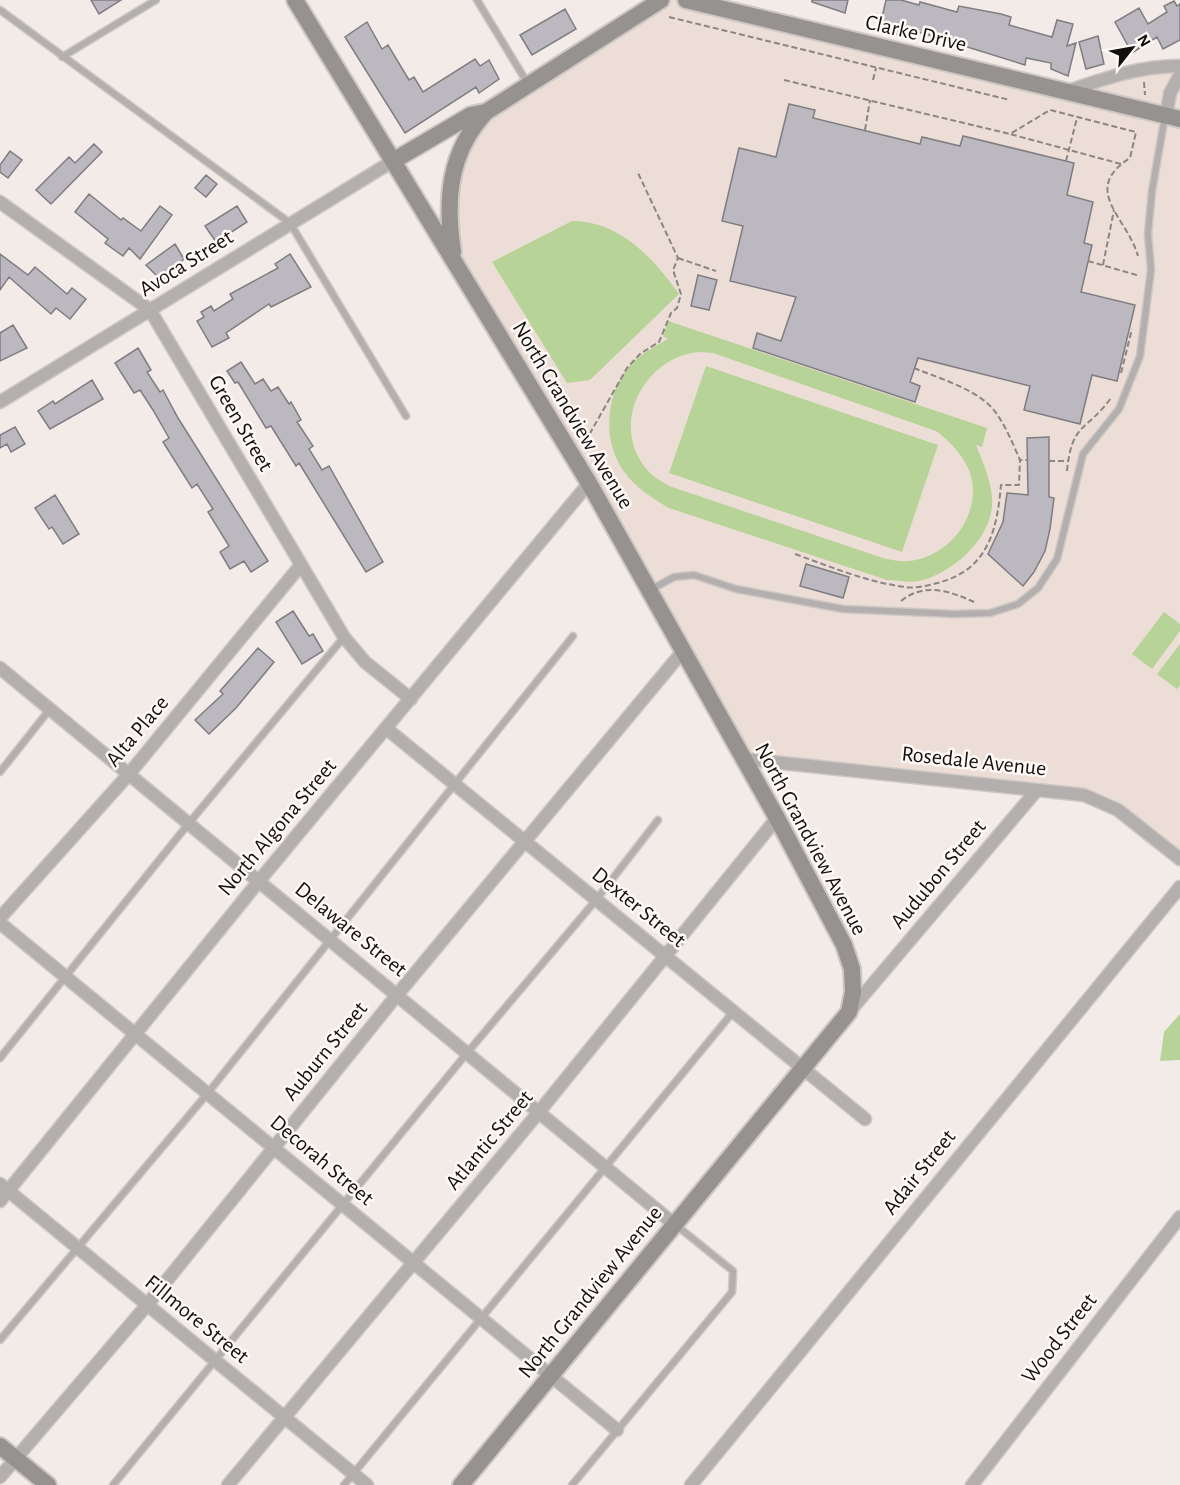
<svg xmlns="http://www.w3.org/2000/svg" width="1180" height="1485" font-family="'Alegreya Sans',sans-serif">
  <rect width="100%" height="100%" fill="#f2ebe8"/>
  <path fill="#ecddd6" d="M 656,0 L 680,0 L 1066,92 L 1180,66 L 1180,859 L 1118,810 L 1084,795 L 744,759 L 454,258 L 451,178 L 486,112 Z"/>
  <path fill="#b7d397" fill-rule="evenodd" d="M 572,221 C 620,221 653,258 679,294 L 590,380 L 567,383 L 492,262 Z
    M 668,321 L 987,428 L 982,447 L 976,445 C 984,465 996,491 991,513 C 984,545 950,574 919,581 C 910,583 897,580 887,580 L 669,508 C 652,498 634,487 623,470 C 601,439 606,389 633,362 C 643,353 656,346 668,339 L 663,336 ZM 699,352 L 713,353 L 936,431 C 954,444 972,465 973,488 C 974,524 946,557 909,561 C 902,562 894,560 886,559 L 669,486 C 663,482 655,478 650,473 C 607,429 642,357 699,352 Z
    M 706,366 L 938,445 L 902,552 L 669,473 Z
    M 1164,612 L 1180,624 L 1180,631 L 1152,669 L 1132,654 Z
    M 1180,644 L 1180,685 L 1177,689 L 1157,674 Z
    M 1180,1014 L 1180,1060 L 1160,1061 L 1164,1032 Z"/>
  <path fill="#bbb8bf" stroke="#7f7d82" stroke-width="1.5" d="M 91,0 L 121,0 L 99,14 Z
    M 812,0 L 848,0 L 845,13 L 812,2 Z
    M 886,0 L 901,0 L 919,5 L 920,2 L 957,12 L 959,6 L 1001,14 L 1011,17 L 1009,25 L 1052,37 L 1057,20 L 1073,24 L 1067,46 L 1076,43 L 1068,76 L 1051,69 L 1051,63 L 1026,58 L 1025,65 L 961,45 L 943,43 L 943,39 L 904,28 L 902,36 L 879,30 Z
    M 1174,1 L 1177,6 L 1180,4 L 1180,40 L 1163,49 L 1157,37 L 1132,53 L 1115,22 L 1139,8 L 1148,24 L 1167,12 L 1164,6 Z
    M 565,9 L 576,29 L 532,55 L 520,35 Z
    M 367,22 L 382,49 L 388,45 L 409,80 L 414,77 L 423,92 L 475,59 L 480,66 L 489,60 L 499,79 L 479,93 L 476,87 L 405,133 L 345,37 Z
    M 1098,36 L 1104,64 L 1086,69 L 1079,42 Z
    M 789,104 L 815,110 L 813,118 L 920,144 L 922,137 L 960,146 L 963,136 L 1074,163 L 1067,195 L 1093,202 L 1084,243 L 1092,245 L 1081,292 L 1135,305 L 1117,381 L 1092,375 L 1080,424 L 1024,410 L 1030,386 L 918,358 L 910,382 L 920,386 L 915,402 L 753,348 L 757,333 L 781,341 L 796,297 L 730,281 L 743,226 L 722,221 L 739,148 L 776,157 Z
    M 94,144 L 102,152 L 51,204 L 36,190 L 69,157 L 75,163 Z
    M 10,151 L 22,160 L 8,178 L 0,172 L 0,165 Z
    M 206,175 L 217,184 L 206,197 L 195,188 Z
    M 89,194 L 121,220 L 123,218 L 141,231 L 160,206 L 172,215 L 140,259 L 129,248 L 123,256 L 105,243 L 108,239 L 75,212 Z
    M 237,206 L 247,222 L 216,242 L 205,226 Z
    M 175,244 L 184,259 L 162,281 L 146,265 Z
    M 0,254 L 28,275 L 35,267 L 67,294 L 72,288 L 86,299 L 70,319 L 56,308 L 51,314 L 9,277 L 0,290 Z
    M 290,254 L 311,287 L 271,307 L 269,304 L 226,333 L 229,338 L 212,347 L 197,321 L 204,317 L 201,312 L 211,306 L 214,311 L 233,299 L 230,294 L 278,268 L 275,264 Z
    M 698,275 L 717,280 L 709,310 L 691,306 Z
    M 13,325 L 27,348 L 0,361 L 0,333 Z
    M 138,348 L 151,370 L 147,372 L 160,392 L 163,390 L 178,418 L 268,561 L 251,572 L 244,561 L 230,569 L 220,552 L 229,546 L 208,512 L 213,509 L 197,484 L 192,488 L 163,442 L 169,438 L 153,410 L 140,390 L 134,393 L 115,363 Z
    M 241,362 L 255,384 L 263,379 L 271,391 L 278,387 L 289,404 L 291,402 L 301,420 L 297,422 L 313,446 L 309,449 L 322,470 L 329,466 L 383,562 L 366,572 L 299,463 L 296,466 L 271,426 L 266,428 L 238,382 L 235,383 L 227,371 Z
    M 92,380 L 103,399 L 50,429 L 38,411 L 53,401 L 55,404 Z
    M 15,427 L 25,444 L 11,452 L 7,444 L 0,448 L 0,435 Z
    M 1049,437 L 1049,497 L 1054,498 L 1050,529 L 1045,551 L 1034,572 L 1023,586 L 988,554 L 1003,522 L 1007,493 L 1028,495 L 1027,438 Z
    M 55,495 L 79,534 L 63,544 L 52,527 L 49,529 L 35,508 Z
    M 806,564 L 849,577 L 843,598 L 800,586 Z
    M 293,611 L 309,636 L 313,634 L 323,651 L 302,664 L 276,622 Z
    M 258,648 L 274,662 L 236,708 L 209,734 L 195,720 L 223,694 L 220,691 Z"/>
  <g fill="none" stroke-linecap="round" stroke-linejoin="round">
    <defs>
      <path id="lane" d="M 477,0 L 528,84
        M 0,10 L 290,223 L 406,416
        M 62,57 L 156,0
        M 650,590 L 674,577 L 694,575 L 736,589 L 843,609 L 955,614 L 990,613 L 1018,604 L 1038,588 L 1057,559 L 1083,454 L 1119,409 L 1140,356 L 1151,270 L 1148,234 L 1152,191 L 1165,116
        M 0,772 L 50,709
        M 0,1058 L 189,823 L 344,637
        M 0,1340 L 207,1094 L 573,636
        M 113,1485 L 467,1053 L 596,900 L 658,820
        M 344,1485 L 733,1012
        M 572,1485 L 732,1292 L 733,1271 L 677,1226"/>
      <path id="street" d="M 1068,91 C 1106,78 1140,66 1180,66
        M 1166,116 L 1170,93 L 1180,75
        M 0,202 L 150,310 L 344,637 L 365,662 L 411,699
        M 0,402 L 393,161
        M 0,668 L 674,1224
        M 387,729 L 865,1119
        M 744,759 L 1084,795 L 1118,810 L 1180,859
        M 0,918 L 129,774 L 300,566
        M 0,923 L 617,1430
        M 850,1011 L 1037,790
        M 0,1184 L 367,1485
        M 0,1201 L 259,881 L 589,483
        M 0,1477 L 147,1305 L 397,995 L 683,651
        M 228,1485 L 539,1112 L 777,818
        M 691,1485 L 1180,887
        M 972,1485 L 1180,1217"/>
      <path id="secondary" d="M 295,0 L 589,483 L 777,818 L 844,945 L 852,969 L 853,992 L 849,1012 L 461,1485
        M 686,0 L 1180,119
        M 393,161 L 471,115 L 485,112
        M 453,252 C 445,199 449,152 486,112 L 661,0
        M 0,1446 L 48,1485"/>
    </defs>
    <use href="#lane" stroke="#cec8c5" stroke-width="9"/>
    <use href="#street" stroke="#cec8c5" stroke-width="15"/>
    <use href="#secondary" stroke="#cec8c5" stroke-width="20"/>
    <path stroke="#8b8683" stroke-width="2" stroke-dasharray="6 3" stroke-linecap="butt" d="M 669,17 L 1010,100
      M 784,80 L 1010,134
      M 873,80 L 876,68
      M 1144,82 L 1145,95
      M 865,130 L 870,100
      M 1066,161 L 1077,118
      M 1121,164 L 1010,134 L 1050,110 L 1136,132 L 1130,158 C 1080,190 1127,217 1138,256
      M 678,258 L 716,271
      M 1088,261 L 1140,276
      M 1103,265 L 1114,210
      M 914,368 C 938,378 967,386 987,403 C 1002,416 1012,442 1020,460 L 1028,460
      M 1121,373 L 1132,329
      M 585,442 L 627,368 L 640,354 L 659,342 L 671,313 L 677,308 L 681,294 L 673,270 L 678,258 L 638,173
      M 1049,461 L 1068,461
      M 1067,471 C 1072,422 1085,433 1111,398
      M 795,554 C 831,567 867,582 905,587 C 915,589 930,585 941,582 C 989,568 997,529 1001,485 L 1019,485 L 1020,460
      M 901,601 C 924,582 950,591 974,602"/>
    <use href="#lane" stroke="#b2afae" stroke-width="6"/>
    <use href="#street" stroke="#b2afae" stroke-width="12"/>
    <use href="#secondary" stroke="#969290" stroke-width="16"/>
  </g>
  <g text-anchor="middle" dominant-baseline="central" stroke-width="5" stroke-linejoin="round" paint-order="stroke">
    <g font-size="22" fill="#12100e" stroke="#fef9f6">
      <text transform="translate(916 33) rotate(13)">Clarke Drive</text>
      <text transform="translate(186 263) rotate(-32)">Avoca Street</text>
      <text transform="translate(573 415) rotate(59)">North Grandview Avenue</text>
      <text transform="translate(241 423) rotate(60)">Green Street</text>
      <text transform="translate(137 731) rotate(-50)">Alta Place</text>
      <text transform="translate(974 761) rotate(6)">Rosedale Avenue</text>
      <text transform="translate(277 827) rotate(-50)">North Algona Street</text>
      <text transform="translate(811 839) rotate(62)">North Grandview Avenue</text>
      <text transform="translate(938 874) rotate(-50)">Audubon Street</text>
      <text transform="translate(639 907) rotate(39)">Dexter Street</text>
      <text transform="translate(351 929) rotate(39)">Delaware Street</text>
      <text transform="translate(325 1051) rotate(-51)">Auburn Street</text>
      <text transform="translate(489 1140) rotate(-50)">Atlantic Street</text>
      <text transform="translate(322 1160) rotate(40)">Decorah Street</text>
      <text transform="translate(919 1172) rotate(-51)">Adair Street</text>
      <text transform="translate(590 1292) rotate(-51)">North Grandview Avenue</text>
      <text transform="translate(197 1319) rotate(39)">Fillmore Street</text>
      <text transform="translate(1059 1338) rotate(-52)">Wood Street</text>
    </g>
  </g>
  <g transform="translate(1132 48) rotate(59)" stroke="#fef9f6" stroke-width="4.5" paint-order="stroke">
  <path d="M0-4.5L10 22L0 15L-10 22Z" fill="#12100e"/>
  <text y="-9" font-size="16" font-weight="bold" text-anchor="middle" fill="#12100e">N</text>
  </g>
</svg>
